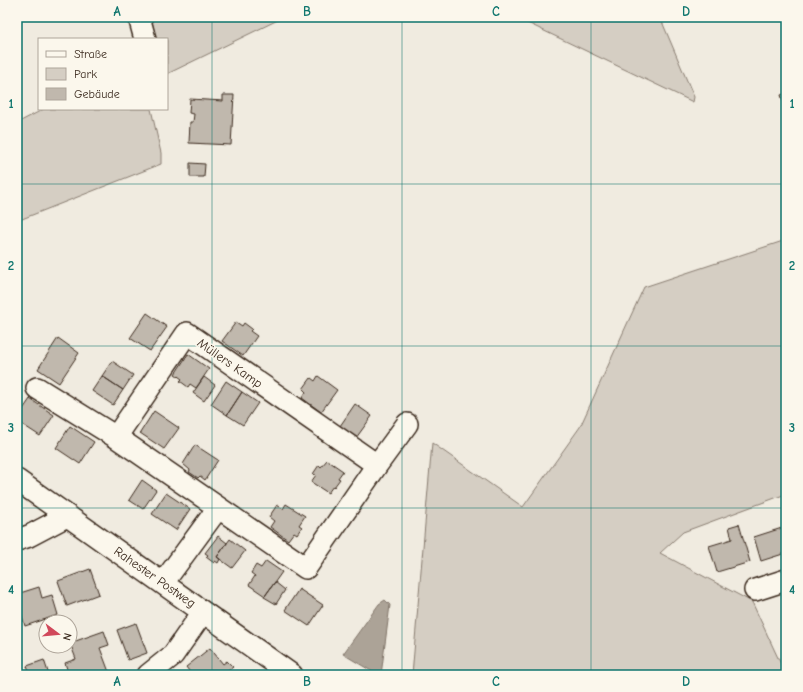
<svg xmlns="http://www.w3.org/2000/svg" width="803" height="692" font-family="'Comic Neue',sans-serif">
  <rect width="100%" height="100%" fill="#f0ebe0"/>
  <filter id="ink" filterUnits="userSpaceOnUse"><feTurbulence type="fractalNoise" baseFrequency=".025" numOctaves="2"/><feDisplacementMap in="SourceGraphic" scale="8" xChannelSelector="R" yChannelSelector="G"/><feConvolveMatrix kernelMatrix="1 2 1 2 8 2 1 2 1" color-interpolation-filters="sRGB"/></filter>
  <g filter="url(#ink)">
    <path fill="#d5cec3" stroke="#887c70" d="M 151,17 L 284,17 L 167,74 L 167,39 L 156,39 Z
      M 515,17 L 660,17 L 694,97 L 693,102 Z
      M 44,109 L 151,109 L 161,153 L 161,164 L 17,221 L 17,123 Z
      M 786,240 L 786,494 L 683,532 L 660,553 L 752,602 L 786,675 L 501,675 L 499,674 L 498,675 L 412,675 L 432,443 L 523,507 L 580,427 L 644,287 Z"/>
    <path fill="#aca397" stroke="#7f7367" d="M 385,600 L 390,605 L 381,675 L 378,675 L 343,654 L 379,604 Z"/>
    <path fill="#c0b8ad" stroke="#3b2a1e" d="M 786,93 L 786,110 L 781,95 Z
      M 223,95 L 234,95 L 231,145 L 189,143 L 190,122 L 193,122 L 194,114 L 189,113 L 190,99 L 223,101 Z
      M 190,163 L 205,164 L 204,177 L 190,177 Z
      M 147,313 L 167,327 L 150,351 L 130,338 Z
      M 236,322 L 242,326 L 244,323 L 252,329 L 250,331 L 257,336 L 243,356 L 222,341 Z
      M 58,338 L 79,353 L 59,383 L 38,369 Z
      M 188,354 L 209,369 L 196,388 L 190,384 L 188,387 L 180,381 L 182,379 L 175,374 Z
      M 112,361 L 133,375 L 123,390 L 102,376 Z
      M 102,376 L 123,390 L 113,405 L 92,391 Z
      M 318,376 L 337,390 L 321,412 L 302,398 L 306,392 L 303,389 L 311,378 L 315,381 Z
      M 204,377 L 215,385 L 204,401 L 193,393 Z
      M 226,381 L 242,392 L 227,415 L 211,404 Z
      M 242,392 L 258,403 L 243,425 L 227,415 Z
      M 30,399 L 54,415 L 40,436 L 17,421 L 17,418 Z
      M 355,404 L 372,416 L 356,438 L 340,426 Z
      M 154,411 L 179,428 L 164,449 L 140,433 Z
      M 70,426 L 94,442 L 80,464 L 56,448 Z
      M 195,445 L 218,460 L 205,480 L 200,476 L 198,478 L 189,472 L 190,470 L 183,464 Z
      M 327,460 L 343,471 L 338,478 L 340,479 L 334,487 L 333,486 L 328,493 L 311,482 L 316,475 L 313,474 L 319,465 L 321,467 Z
      M 142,480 L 156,490 L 143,509 L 129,500 Z
      M 166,493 L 190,509 L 176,530 L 152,514 Z
      M 286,504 L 305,516 L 299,525 L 302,527 L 297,534 L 294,532 L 288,540 L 270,527 L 274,521 L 269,517 L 277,505 L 283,509 Z
      M 786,518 L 786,553 L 761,561 L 754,537 L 785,527 L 782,519 Z
      M 739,524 L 750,562 L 717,572 L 709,546 L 732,539 L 729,527 Z
      M 218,536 L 227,543 L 217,557 L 220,559 L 218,563 L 215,561 L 214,563 L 206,557 L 208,555 L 205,553 Z
      M 230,539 L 245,551 L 232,568 L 217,557 Z
      M 266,561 L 282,572 L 265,596 L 249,585 L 255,576 L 251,573 L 256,565 L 261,568 Z
      M 90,569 L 99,594 L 67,606 L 58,581 Z
      M 275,582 L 285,590 L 276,604 L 264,597 Z
      M 39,587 L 42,598 L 52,595 L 58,615 L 25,626 L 17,600 L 17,594 Z
      M 299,589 L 323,605 L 309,626 L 285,610 Z
      M 136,623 L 147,653 L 128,660 L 117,630 Z
      M 104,631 L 109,645 L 100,648 L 109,672 L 101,675 L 69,675 L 65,663 L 76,659 L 70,643 Z
      M 210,648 L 223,664 L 227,661 L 233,667 L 223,675 L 192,675 L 186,667 Z
      M 44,660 L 49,675 L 21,675 L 29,672 L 27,666 Z"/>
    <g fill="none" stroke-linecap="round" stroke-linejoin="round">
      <defs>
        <path id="minor" d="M 139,17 L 145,39
          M 37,388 L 116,437 L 306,568 L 377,465 L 187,333 L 116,437
          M 377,465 L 407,424
          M 17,480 L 292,675
          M 17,540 L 29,536 L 67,516
          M 163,583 L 218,508
          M 755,590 L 786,580
          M 148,675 L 173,655 L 203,612"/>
      </defs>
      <use href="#minor" stroke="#3b2a1e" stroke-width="24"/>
      <use href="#minor" stroke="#fbf7ec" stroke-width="21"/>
    </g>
  </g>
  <path fill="none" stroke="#0f766e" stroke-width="1" stroke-opacity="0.55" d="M 212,17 L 212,675M 402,17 L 402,675M 591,17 L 591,675M 17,184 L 786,184M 17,346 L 786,346M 17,508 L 786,508"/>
  <g text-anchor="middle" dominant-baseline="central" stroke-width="3" stroke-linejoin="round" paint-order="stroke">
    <g font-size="13" fill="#3b2a1e" stroke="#fbf7ec">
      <text transform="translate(230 363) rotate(35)">Müllers Kamp</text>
      <text transform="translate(155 577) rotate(35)">Rahester Postweg</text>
    </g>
  </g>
  <rect width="803" height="692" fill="none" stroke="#fbf7ec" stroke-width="44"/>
  <rect x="38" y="38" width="130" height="72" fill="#fbf7ec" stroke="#aea59a"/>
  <rect x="46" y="51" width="20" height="6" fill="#fbf7ec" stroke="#aea59a"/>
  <text x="74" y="58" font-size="12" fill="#3b2a1e">Straße</text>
  <rect x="46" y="68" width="20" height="12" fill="#d5cec3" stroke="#aea59a"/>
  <text x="74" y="78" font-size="12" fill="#3b2a1e">Park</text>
  <rect x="46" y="88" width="20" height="12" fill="#c0b8ad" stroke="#aea59a"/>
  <text x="74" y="98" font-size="12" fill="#3b2a1e">Gebäude</text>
  <g transform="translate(58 634) rotate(106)"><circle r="19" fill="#fbf7ec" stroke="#aea59a"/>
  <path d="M0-3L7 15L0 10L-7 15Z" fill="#d1495b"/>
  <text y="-6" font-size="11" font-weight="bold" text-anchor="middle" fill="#3b2a1e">N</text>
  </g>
  <rect x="22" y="22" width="759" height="648" fill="none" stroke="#0f766e" stroke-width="1.5"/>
  <g font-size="13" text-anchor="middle" font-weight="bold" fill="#0f766e">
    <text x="117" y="16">A</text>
    <text x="307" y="16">B</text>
    <text x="496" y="16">C</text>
    <text x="686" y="16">D</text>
    <text x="11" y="108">1</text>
    <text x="792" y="108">1</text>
    <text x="11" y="270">2</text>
    <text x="792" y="270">2</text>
    <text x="11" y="432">3</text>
    <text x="792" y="432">3</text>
    <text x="11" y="594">4</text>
    <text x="792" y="594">4</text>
    <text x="117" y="686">A</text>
    <text x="307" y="686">B</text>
    <text x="496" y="686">C</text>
    <text x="686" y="686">D</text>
  </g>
</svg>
